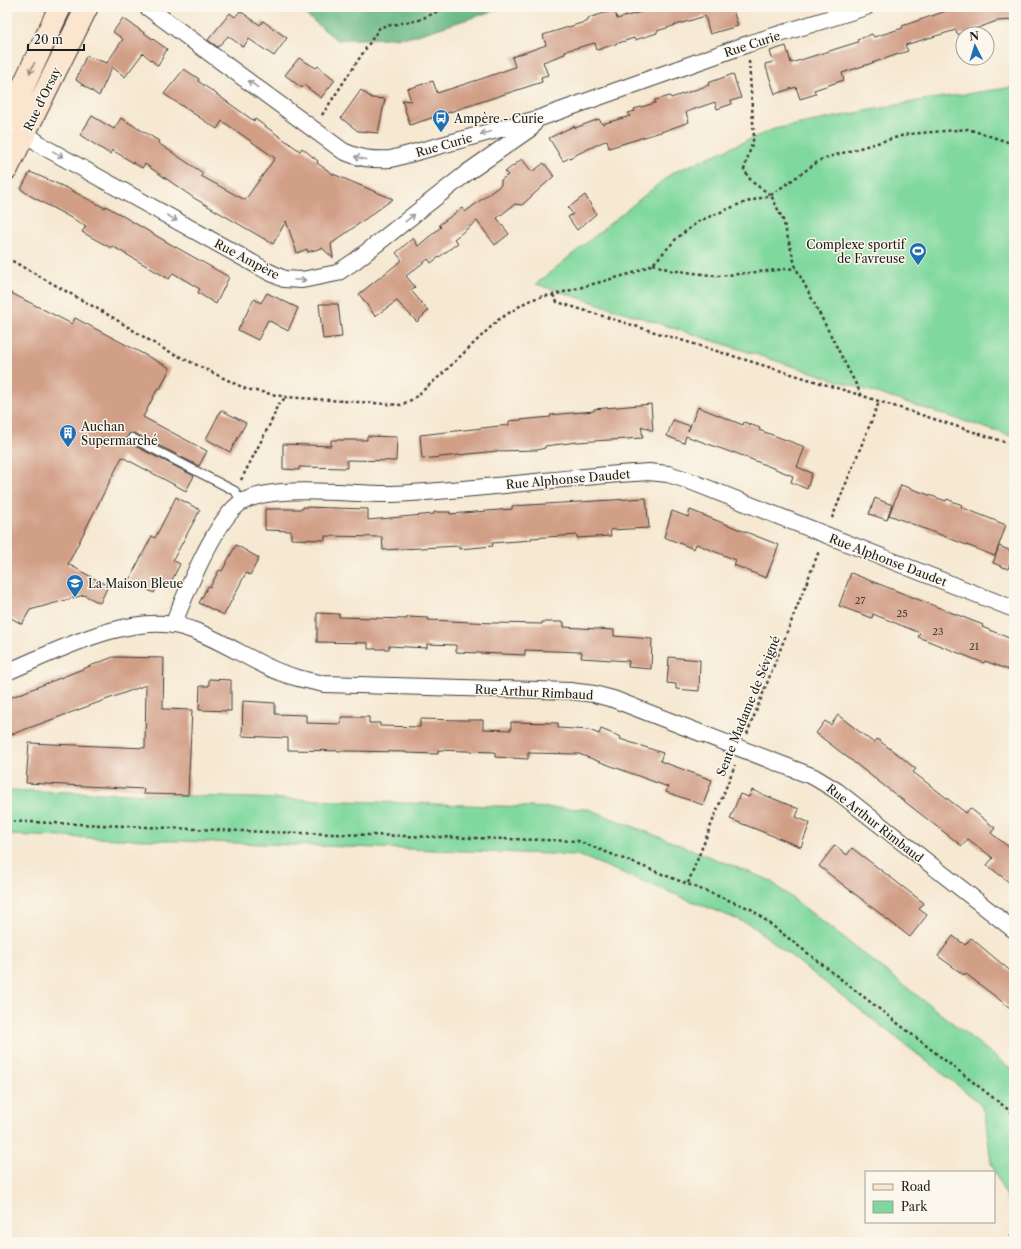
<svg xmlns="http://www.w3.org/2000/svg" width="1021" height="1249" font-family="'Libre Caslon Text',serif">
  <rect width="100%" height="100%" fill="#fbf7ec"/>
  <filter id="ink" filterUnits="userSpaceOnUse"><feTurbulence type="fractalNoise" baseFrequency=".025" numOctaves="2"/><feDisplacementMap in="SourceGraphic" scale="8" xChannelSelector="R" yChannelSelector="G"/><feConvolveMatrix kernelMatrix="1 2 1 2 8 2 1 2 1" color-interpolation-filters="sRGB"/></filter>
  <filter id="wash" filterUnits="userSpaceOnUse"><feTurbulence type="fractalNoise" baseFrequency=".012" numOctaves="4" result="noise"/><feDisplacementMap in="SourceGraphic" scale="16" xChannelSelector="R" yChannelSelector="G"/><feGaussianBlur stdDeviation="0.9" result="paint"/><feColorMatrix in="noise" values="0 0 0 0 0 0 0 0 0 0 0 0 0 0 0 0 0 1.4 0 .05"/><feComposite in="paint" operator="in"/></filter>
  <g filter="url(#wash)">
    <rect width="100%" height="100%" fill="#f6e8d1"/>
    <path fill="#7fd89d" stroke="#4e7a5c" d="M 1014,87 L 1014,437 L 536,284 L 672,173 L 774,129 L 923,100 Z
      M 7,790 L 588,809 L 769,880 L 1014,1071 L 1014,1215 L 991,1163 L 985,1114 L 979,1102 L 751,925 L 578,855 L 7,835 Z"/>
    <path fill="#67b884" stroke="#426a50" d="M 296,7 L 506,7 L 411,37 L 337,40 Z"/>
    <g id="blocks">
      <path fill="#d19e86" d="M 658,7 L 732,7 L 738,26 L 710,34 L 705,16 L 657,31 L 657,33 L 635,40 L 634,38 L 597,50 L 595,43 L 565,51 L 565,54 L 543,62 L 548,75 L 541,77 L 542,82 L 410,125 L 402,100 L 411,101 L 407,89 L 433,81 L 437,93 L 481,79 L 515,67 L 512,57 L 546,45 L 543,35 L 588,21 L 588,18 L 615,10 L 617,19 Z
        M 958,7 L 1014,7 L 1014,20 L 997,21 L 972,30 L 972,34 L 957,34 L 956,30 L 905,45 L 908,51 L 842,73 L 844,80 L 814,90 L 816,94 L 800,99 L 796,87 L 775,94 L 765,64 L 773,62 L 770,51 L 786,46 L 791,63 L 858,42 L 857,40 L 872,34 L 874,37 L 903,28 L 902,26 Z
        M 240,11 L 260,25 L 263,21 L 287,38 L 274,56 L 249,39 L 243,47 L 228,36 L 218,47 L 208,40 L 230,13 L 235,17 Z
        M 123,18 L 167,49 L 158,66 L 143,53 L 125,77 L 112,67 L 99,96 L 76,80 L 86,56 L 107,63 L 123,39 L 113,32 Z
        M 299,58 L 316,68 L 318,66 L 335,80 L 321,98 L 304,85 L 302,88 L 285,75 Z
        M 184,69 L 199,79 L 198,81 L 254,121 L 255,119 L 300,151 L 302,148 L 318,161 L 317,163 L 333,174 L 393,199 L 331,244 L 333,258 L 322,248 L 308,252 L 307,249 L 297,253 L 286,221 L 273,244 L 194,198 L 145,164 L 142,168 L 112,150 L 110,154 L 80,135 L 92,116 L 114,129 L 121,118 L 159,141 L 158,143 L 203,173 L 201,176 L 245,200 L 275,158 L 222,121 L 217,129 L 164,94 Z
        M 733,74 L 741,98 L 731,101 L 732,104 L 717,109 L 715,102 L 686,112 L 689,122 L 664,131 L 609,148 L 607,140 L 563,161 L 549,138 L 574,126 L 575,128 L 599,119 L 602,124 L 630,116 L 628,113 L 635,111 L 634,109 L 655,103 L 655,100 L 670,96 L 671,98 L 709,85 L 708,83 Z
        M 361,90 L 372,98 L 385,99 L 378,133 L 358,131 L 341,118 Z
        M 522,159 L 532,172 L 544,163 L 554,176 L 522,205 L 515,204 L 497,218 L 509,234 L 495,245 L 477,221 L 454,239 L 458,243 L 431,263 L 428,259 L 406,276 L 415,287 L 411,290 L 428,311 L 417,322 L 397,301 L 375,316 L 359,294 L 402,260 L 396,253 L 413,238 L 418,246 L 441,227 L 439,225 L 462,208 L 465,212 L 501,185 L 501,180 L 508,175 L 505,172 Z
        M 30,172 L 67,188 L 105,208 L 106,206 L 165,241 L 229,277 L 216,304 L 198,293 L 200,289 L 173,273 L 169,279 L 112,246 L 111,248 L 82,232 L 86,226 L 29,195 L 21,189 Z
        M 585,195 L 596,214 L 577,230 L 568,217 L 573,214 L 568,208 Z
        M 7,291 L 72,324 L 75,318 L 170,368 L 160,389 L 158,388 L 143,417 L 207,451 L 199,466 L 135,433 L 129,434 L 127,439 L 129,443 L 194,476 L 186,491 L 122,457 L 68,564 L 108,586 L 100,603 L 84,595 L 30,610 L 22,624 L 7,616 Z
        M 267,293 L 298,308 L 288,331 L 268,320 L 258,340 L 238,330 L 254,299 L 261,303 Z
        M 319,304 L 338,304 L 342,337 L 323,339 Z
        M 651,404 L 653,431 L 641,426 L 643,438 L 577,442 L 545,446 L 545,448 L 537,450 L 497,451 L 422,459 L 420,435 L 509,425 L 509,421 L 551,417 L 550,415 L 594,411 L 594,409 Z
        M 698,407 L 743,425 L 744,422 L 760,428 L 759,430 L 805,447 L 797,467 L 812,473 L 807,489 L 791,482 L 793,476 L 733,452 L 733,453 L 686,436 L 684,443 L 667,436 L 673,420 L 690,426 L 688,431 Z
        M 221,410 L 246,423 L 230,452 L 206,439 Z
        M 367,436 L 397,437 L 396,461 L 347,460 L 347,468 L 299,467 L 299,470 L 283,469 L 283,444 L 331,446 L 331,440 L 367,440 Z
        M 901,485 L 946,501 L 947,499 L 962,505 L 961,507 L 1006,525 L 995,556 L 889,515 Z
        M 176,497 L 200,510 L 173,560 L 180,564 L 168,588 L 159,583 L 154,593 L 129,580 L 152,536 L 155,538 Z
        M 646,498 L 649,528 L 610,530 L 611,536 L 577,538 L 577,535 L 531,538 L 531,540 L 492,543 L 493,546 L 459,549 L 459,546 L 383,550 L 382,537 L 325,536 L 325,540 L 291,539 L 291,531 L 265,530 L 265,509 L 303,509 L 303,507 L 368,509 L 368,520 L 434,514 L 434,512 L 450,512 L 450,514 L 512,509 L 512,506 Z
        M 875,498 L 892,505 L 887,520 L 869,514 Z
        M 690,510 L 779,545 L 766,578 L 734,565 L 736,560 L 696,544 L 694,549 L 664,537 L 672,511 L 688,517 Z
        M 236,545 L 259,558 L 250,575 L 246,573 L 224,615 L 199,603 L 208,586 L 210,587 L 219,570 L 222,571 Z
        M 999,546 L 1014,552 L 1008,569 L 993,563 Z
        M 851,573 L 983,625 L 982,627 L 1014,640 L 1014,672 L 985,661 L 984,663 L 918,637 L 920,633 L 873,614 L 872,618 L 839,606 Z
        M 317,613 L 339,614 L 339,617 L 407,619 L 407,617 L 428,618 L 428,620 L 494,623 L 542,624 L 542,622 L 564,622 L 564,627 L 614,630 L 614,636 L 652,639 L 651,669 L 628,667 L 629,661 L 581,658 L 582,652 L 525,650 L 525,655 L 456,652 L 456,645 L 427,644 L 427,648 L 389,646 L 389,649 L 368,649 L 368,643 L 317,642 Z
        M 113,657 L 164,658 L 163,709 L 192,710 L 188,795 L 143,794 L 144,789 L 26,783 L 29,743 L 145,748 L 146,685 L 7,736 L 7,699 Z
        M 669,657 L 700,660 L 699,691 L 676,689 L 676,684 L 667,683 Z
        M 209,679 L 231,680 L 231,711 L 199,710 L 200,686 L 209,686 Z
        M 243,701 L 275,703 L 275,714 L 306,715 L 306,723 L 341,724 L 341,717 L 369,717 L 369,723 L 380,723 L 380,726 L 420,727 L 420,719 L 461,720 L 483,720 L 483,729 L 511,730 L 511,722 L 558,723 L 558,728 L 589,730 L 599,734 L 601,729 L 621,737 L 620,739 L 663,753 L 660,761 L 712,780 L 703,805 L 666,792 L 668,787 L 579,754 L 528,753 L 528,759 L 495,757 L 495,752 L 438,750 L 438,754 L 406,753 L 406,752 L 288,750 L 288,738 L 242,736 Z
        M 838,715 L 874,743 L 877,739 L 900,756 L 916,769 L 913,772 L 966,813 L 970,808 L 995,828 L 991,833 L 1014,851 L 1014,886 L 987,865 L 993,858 L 968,839 L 962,846 L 816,733 L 825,721 L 831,725 Z
        M 752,790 L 799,809 L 796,817 L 810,823 L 801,847 L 730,819 L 740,794 L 749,797 Z
        M 835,845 L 847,855 L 852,848 L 924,903 L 919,909 L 927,915 L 910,937 L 819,866 Z
        M 953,936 L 965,945 L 971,938 L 1014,974 L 1014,1011 L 965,973 L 964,975 L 938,956 Z"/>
    </g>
  </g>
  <g filter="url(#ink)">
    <use href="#blocks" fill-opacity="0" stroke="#3d3b37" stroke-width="1"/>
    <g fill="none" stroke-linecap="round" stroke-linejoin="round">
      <defs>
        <path id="lane" d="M 132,438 L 235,491 L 242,502"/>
        <path id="street" d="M 147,7 L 343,151 C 360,159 373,160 391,159 L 537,119 L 748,44 L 866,7
          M 17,127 L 44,147 L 267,271 L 284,279 L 302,280 L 337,273 L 355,261 L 468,172 L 531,128 L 536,120
          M 173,625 C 185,595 216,517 242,502 C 275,483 352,495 392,494 C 478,490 563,477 649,472 L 668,474 L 687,480 L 1014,609
          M 7,672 C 57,651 130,612 183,627 C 212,635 242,655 268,667 C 286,676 305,680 324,684 L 570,691 L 594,694 L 613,699 L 814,777 L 837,791 L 1014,930"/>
        <path id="secondary" d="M 7,121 L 60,7
          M 7,169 L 87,7"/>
      </defs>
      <use href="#lane" stroke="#3d3b37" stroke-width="10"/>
      <use href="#street" stroke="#3d3b37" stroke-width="18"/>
      <use href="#secondary" stroke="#3d3b37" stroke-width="24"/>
      <path stroke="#3d3b37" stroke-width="2.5" stroke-dasharray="3 3" stroke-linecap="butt" d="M 749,61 L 754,137 L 744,170 L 752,182 L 771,195 L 783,220 L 796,268 L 862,396
        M 322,115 L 380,27 L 419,20 L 447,7
        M 7,258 L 112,317 L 160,347 L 246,389 L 286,397 L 401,405 L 413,399 L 441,375 L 498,320 L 526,302 L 539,297 L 553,295 L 633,273 L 653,264 L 677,238 L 699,221 L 740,204 L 771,195 L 822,159 L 908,134 L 968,129 L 1014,144
        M 653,264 L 670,270 L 718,276 L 796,268
        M 553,295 L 557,302 L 863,396 L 1014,445
        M 241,480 L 273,418 L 277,406 L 286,397
        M 832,518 L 879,402
        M 747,734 L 819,551
        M 7,821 L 265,832 L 578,841 L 751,909 L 1014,1114
        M 688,883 L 735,765
        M 1007,1242 L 1014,1232"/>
      <use href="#lane" stroke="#fff" stroke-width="8"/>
      <use href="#street" stroke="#fff" stroke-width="16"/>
      <use href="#secondary" stroke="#fce5cf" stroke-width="22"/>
    </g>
    <defs><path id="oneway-shaft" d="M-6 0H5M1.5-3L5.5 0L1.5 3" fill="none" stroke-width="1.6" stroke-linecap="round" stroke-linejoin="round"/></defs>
    <use stroke="#978b7e" href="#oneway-shaft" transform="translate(32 68) rotate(115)"/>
    <g stroke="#999">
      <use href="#oneway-shaft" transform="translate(253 84) rotate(-143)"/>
      <use href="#oneway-shaft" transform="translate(486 133) rotate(164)"/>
      <use href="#oneway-shaft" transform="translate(58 154) rotate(29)"/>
      <use href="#oneway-shaft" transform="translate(360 158) rotate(-165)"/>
      <use href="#oneway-shaft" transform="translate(172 218) rotate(29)"/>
      <use href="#oneway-shaft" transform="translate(410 218) rotate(-38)"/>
      <use href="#oneway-shaft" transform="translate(300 280)"/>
    </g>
  </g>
  <defs>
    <symbol id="bus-pin" viewBox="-11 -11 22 30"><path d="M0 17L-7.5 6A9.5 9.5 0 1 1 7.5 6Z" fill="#1f6fb2" stroke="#fbf7ec"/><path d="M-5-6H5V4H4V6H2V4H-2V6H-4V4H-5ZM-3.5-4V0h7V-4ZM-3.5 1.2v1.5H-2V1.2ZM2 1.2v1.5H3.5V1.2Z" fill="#fff"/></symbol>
    <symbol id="stadium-pin" viewBox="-11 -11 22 30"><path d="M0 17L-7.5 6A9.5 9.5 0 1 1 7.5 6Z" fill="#1f6fb2" stroke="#fbf7ec"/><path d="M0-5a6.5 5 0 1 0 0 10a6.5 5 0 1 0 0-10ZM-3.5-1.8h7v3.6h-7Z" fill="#fff"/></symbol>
    <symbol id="building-pin" viewBox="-11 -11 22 30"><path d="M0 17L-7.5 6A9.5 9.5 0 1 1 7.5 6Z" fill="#1f6fb2" stroke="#fbf7ec"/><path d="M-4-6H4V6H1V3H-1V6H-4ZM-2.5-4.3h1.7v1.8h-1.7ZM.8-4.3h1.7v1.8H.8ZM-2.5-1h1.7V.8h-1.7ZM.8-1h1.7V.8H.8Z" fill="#fff"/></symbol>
    <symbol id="school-pin" viewBox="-11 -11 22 30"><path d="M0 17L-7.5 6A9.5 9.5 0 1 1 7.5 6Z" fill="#1f6fb2" stroke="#fbf7ec"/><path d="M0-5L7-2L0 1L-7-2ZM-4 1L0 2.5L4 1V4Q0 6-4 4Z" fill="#fff"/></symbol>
  </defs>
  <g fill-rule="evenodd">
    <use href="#bus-pin" x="431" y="108" width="20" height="27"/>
    <use href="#stadium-pin" x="908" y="241" width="20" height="27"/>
    <use href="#building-pin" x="58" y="423" width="20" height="27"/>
    <use href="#school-pin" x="65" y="573" width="20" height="27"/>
  </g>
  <g text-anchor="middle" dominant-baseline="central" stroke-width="3" stroke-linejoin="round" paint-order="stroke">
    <g font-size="10" fill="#493c36">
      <text x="860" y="600">27</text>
      <text x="902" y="613">25</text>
      <text x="938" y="631">23</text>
      <text x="974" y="646">21</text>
    </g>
    <g font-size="12" fill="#1c1c1c" stroke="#fbf7ec">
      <text transform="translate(752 44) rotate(-18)">Rue Curie</text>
      <text transform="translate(42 99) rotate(-64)">Rue d'Orsay</text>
      <text transform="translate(444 145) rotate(-16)">Rue Curie</text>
      <text transform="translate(247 259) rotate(28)">Rue Ampère</text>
      <text transform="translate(568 479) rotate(-5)">Rue Alphonse Daudet</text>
      <text transform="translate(888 560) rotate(21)">Rue Alphonse Daudet</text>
      <text transform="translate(534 692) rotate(3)">Rue Arthur Rimbaud</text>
      <text transform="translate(748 706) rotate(-68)">Sente Madame de Sévigné</text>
      <text transform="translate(875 823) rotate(38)">Rue Arthur Rimbaud</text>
    </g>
    <g font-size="12" fill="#1c1c1c" stroke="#fbf7ec" text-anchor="start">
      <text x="454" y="118">Ampère - Curie</text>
      <text x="905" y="244" text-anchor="end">Complexe sportif<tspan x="905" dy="14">de Favreuse</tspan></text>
      <text x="81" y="426">Auchan<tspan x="81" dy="14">Supermarché</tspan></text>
      <text x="88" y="583">La Maison Bleue</text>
    </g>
  </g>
  <rect width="1021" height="1249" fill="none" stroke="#fbf7ec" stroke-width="24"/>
  <rect x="865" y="1171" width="130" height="52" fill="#fbf7ec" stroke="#a29f99"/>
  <rect x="873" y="1184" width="20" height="6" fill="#fce5cf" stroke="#a29f99"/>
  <text x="901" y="1191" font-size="12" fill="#1c1c1c">Road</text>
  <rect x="873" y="1201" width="20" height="12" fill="#7fd89d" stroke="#a29f99"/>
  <text x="901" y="1211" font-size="12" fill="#1c1c1c">Park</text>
  <g transform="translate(975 46) rotate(355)"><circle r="19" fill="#fbf7ec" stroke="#a29f99"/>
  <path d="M0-3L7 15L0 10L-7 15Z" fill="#1f6fb2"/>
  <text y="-6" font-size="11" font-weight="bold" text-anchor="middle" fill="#1c1c1c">N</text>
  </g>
  <path d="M28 44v6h56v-6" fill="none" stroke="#1c1c1c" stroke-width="2"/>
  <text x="34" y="44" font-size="12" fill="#1c1c1c" stroke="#fbf7ec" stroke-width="3" paint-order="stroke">20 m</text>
</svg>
